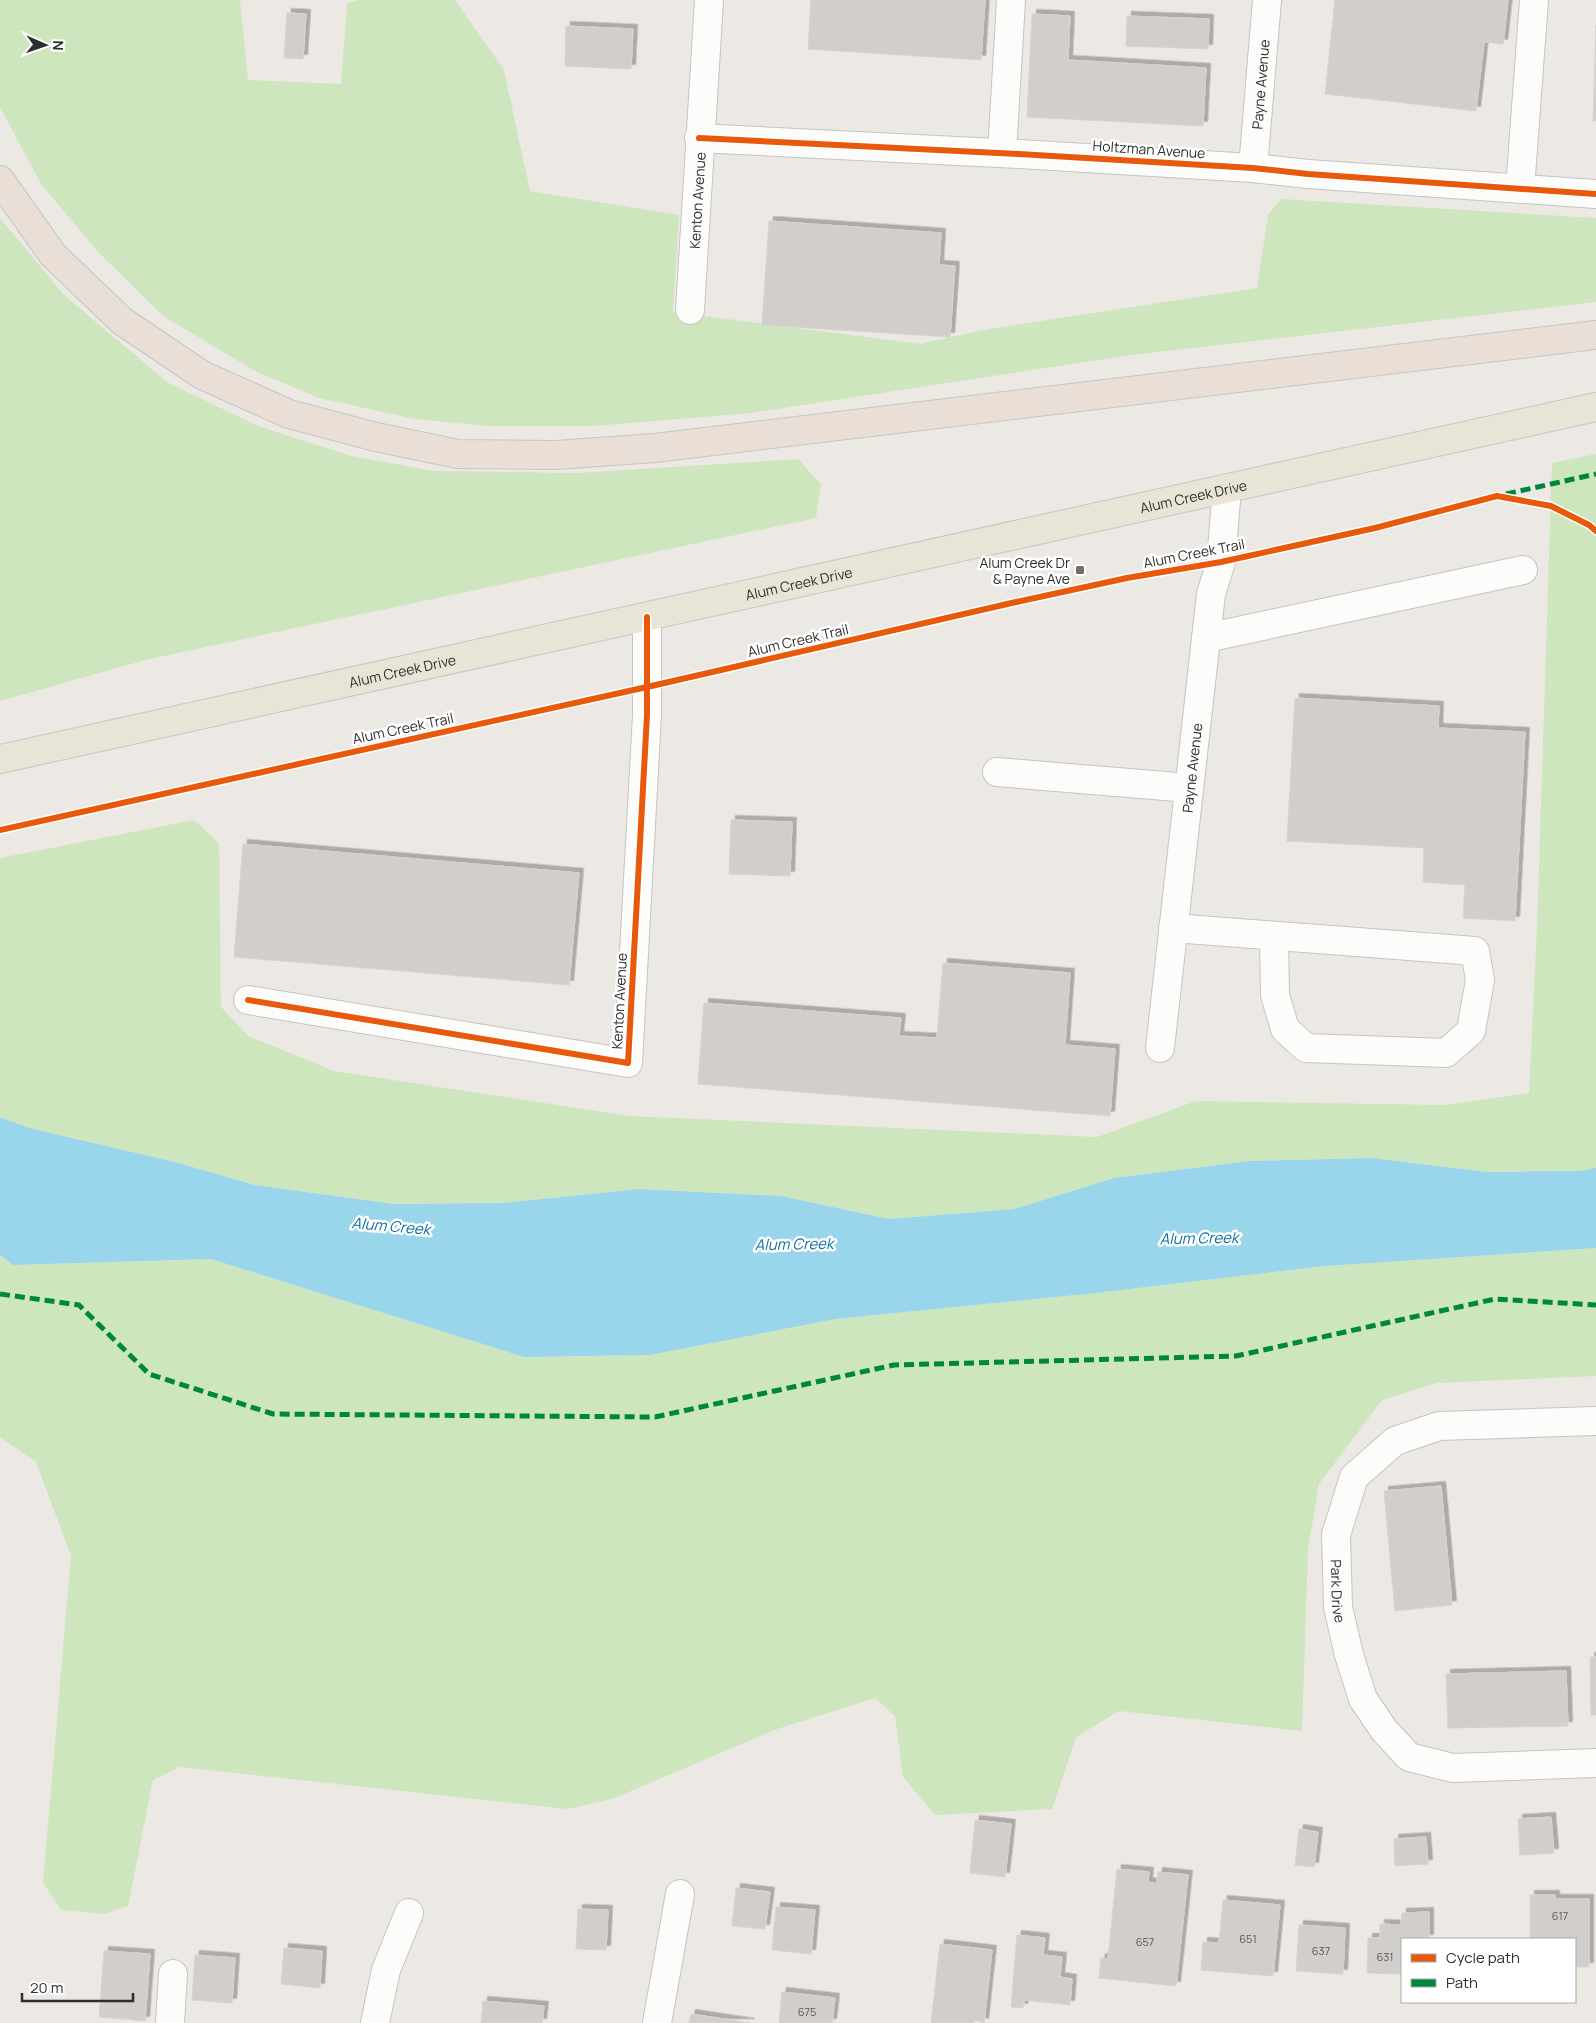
<svg xmlns="http://www.w3.org/2000/svg" width="1596" height="2023" font-family="Manrope,sans-serif">
  <defs>
    <filter id="shadow"><feDropShadow dx="4.5" dy="-4.5" stdDeviation="0" flood-color="#0004"/></filter>
  </defs>
  <rect width="100%" height="100%" fill="#ece8e4"/>
  <path fill="#cee6be" d="M 0,0 L 240,0 L 248,80 L 341,84 L 347,4 L 359,0 L 455,0 L 504,70 L 530,191 L 679,215 L 673,312 L 920,344 L 988,329 L 1257,288 L 1268,215 L 1281,199 L 1596,218 L 1596,302 L 1131,355 L 750,413 L 593,426 L 488,426 L 415,419 L 319,398 L 255,371 L 163,316 L 98,252 L 41,184 L 0,107 Z
    M 0,218 L 64,295 L 167,382 L 258,426 L 351,456 L 434,471 L 578,473 L 798,459 L 821,484 L 816,518 L 149,659 L 0,701 Z
    M 1596,454 L 1596,1198 L 1526,1171 L 1487,1172 L 1371,1158 L 1249,1161 L 1114,1178 L 1014,1209 L 889,1219 L 781,1196 L 639,1189 L 504,1203 L 394,1204 L 255,1185 L 175,1162 L 29,1128 L 0,1117 L 0,858 L 194,820 L 219,843 L 221,1007 L 248,1036 L 334,1071 L 629,1116 L 1097,1137 L 1196,1101 L 1444,1105 L 1529,1093 L 1537,928 L 1552,463 Z
    M 1596,1248 L 1596,1376 L 1437,1383 L 1382,1400 L 1319,1484 L 1308,1549 L 1302,1731 L 1119,1711 L 1076,1737 L 1052,1809 L 935,1815 L 903,1777 L 895,1716 L 875,1698 L 777,1729 L 612,1799 L 568,1809 L 180,1767 L 153,1780 L 128,1906 L 104,1914 L 61,1910 L 43,1882 L 71,1556 L 36,1462 L 0,1437 L 0,1255 L 13,1265 L 211,1259 L 524,1357 L 650,1355 L 836,1319 L 1096,1293 L 1325,1266 Z"/>
  <path fill="#99d6ec" d="M 0,1117 L 29,1128 L 175,1162 L 255,1185 L 394,1204 L 504,1203 L 639,1189 L 781,1196 L 889,1219 L 1014,1209 L 1114,1178 L 1249,1161 L 1371,1158 L 1487,1172 L 1581,1171 L 1596,1168 L 1596,1248 L 1325,1266 L 1096,1293 L 836,1319 L 650,1355 L 524,1357 L 211,1259 L 13,1265 L 0,1255 Z"/>
  <path fill="#d1cecb" stroke="#d7d4d0" filter="url(#shadow)" d="M 811,0 L 985,0 L 981,60 L 808,49 Z
    M 1335,0 L 1508,0 L 1503,44 L 1484,42 L 1476,111 L 1325,94 Z
    M 287,13 L 306,14 L 303,59 L 284,58 Z
    M 1032,14 L 1070,16 L 1068,60 L 1206,68 L 1203,126 L 1027,117 Z
    M 1127,16 L 1209,19 L 1208,49 L 1126,46 Z
    M 1596,25 L 1596,121 L 1593,121 Z
    M 566,26 L 633,29 L 631,69 L 565,66 Z
    M 769,221 L 941,233 L 939,265 L 955,266 L 950,337 L 762,325 Z
    M 1295,698 L 1439,706 L 1438,728 L 1525,732 L 1515,921 L 1463,918 L 1465,885 L 1423,882 L 1424,848 L 1287,841 Z
    M 731,820 L 792,822 L 790,876 L 729,874 Z
    M 243,844 L 579,873 L 569,985 L 234,957 Z
    M 943,963 L 1070,973 L 1065,1045 L 1115,1049 L 1110,1116 L 698,1084 L 704,1003 L 901,1018 L 899,1036 L 937,1038 Z
    M 1441,1486 L 1452,1605 L 1395,1611 L 1384,1491 Z
    M 1590,1657 L 1596,1657 L 1596,1715 L 1591,1715 Z
    M 1566,1671 L 1568,1726 L 1448,1728 L 1446,1674 Z
    M 1551,1817 L 1554,1853 L 1520,1855 L 1518,1819 Z
    M 975,1820 L 1011,1824 L 1005,1877 L 970,1873 Z
    M 1299,1829 L 1318,1832 L 1314,1867 L 1295,1865 Z
    M 1426,1837 L 1428,1864 L 1395,1866 L 1394,1839 Z
    M 1117,1869 L 1149,1872 L 1148,1882 L 1157,1884 L 1158,1872 L 1188,1875 L 1176,1986 L 1099,1978 L 1101,1958 L 1108,1959 Z
    M 736,1888 L 770,1892 L 765,1929 L 732,1926 Z
    M 1530,1895 L 1555,1895 L 1555,1899 L 1589,1899 L 1589,1967 L 1575,1967 L 1575,1939 L 1530,1939 Z
    M 1223,1900 L 1280,1905 L 1273,1976 L 1201,1970 L 1203,1942 L 1219,1943 Z
    M 776,1907 L 815,1910 L 811,1954 L 772,1950 Z
    M 578,1909 L 608,1910 L 606,1950 L 576,1949 Z
    M 1429,1912 L 1429,1939 L 1402,1939 L 1402,1974 L 1367,1973 L 1368,1938 L 1380,1938 L 1380,1924 L 1401,1925 L 1402,1913 Z
    M 1299,1925 L 1345,1928 L 1343,1974 L 1296,1971 Z
    M 1017,1935 L 1045,1938 L 1043,1955 L 1062,1957 L 1060,1977 L 1072,1979 L 1070,2005 L 1024,2000 L 1023,2008 L 1011,2007 Z
    M 940,1944 L 992,1950 L 984,2023 L 974,2020 L 974,2023 L 931,2023 Z
    M 284,1948 L 322,1951 L 320,1988 L 281,1984 Z
    M 104,1951 L 150,1954 L 145,2021 L 99,2017 Z
    M 195,1955 L 235,1958 L 232,2003 L 192,2000 Z
    M 782,1992 L 835,1998 L 832,2023 L 779,2023 Z
    M 483,2001 L 544,2006 L 542,2023 L 481,2023 Z
    M 691,2014 L 750,2023 L 689,2023 Z"/>
  <g fill="none" stroke-linecap="round" stroke-linejoin="round">
    <defs>
      <g id="minor">
        <path d="M 699,138 L 1019,154 L 1253,168 L 1308,174 L 1596,194"/>
        <path d="M 1002,153 L 1011,0"/>
        <path id="s1" d="M 1253,168 L 1267,0"/>
        <path d="M 1520,189 L 1534,0"/>
        <path id="s2" d="M 690,310 L 709,0"/>
        <path d="M 1206,638 L 1523,570"/>
        <path d="M 997,772 L 1189,788"/>
        <path d="M 1173,928 L 1475,951 L 1480,980 L 1471,1031 L 1446,1053 L 1306,1048 L 1285,1029 L 1275,995 L 1274,936"/>
        <path d="M 248,1000 L 628,1063 L 647,715 L 647,617"/>
        <path id="s3" d="M 1160,1048 L 1211,594 L 1221,562 L 1227,488"/>
        <path id="s4" d="M 1596,1421 L 1439,1426 L 1395,1441 L 1354,1477 L 1336,1535 L 1338,1607 L 1349,1655 L 1363,1699 L 1384,1730 L 1409,1757 L 1453,1768 L 1596,1763"/>
        <path d="M 170,2023 L 173,1974"/>
        <path d="M 375,2023 L 386,1970 L 409,1913"/>
        <path d="M 657,2023 L 680,1894"/>
      </g>
      <g id="major">
        <path id="s5" d="M 0,759 L 1596,407"/>
      </g>
      <path id="highway" d="M 0,180 L 53,255 L 122,321 L 202,375 L 289,414 L 376,437 L 458,454 L 556,455 L 655,448 L 1596,335"/>
    </defs>
    <use href="#minor" stroke="#c5c4c5" stroke-width="30"/>
    <use href="#major" stroke="#c6c5c4" stroke-width="30"/>
    <use href="#highway" stroke="#c6c5c4" stroke-width="30"/>
    <use href="#minor" stroke="#fcfcfb" stroke-width="28"/>
    <use href="#major" stroke="#e8e4d6" stroke-width="28"/>
    <use href="#highway" stroke="#eadfd6" stroke-width="28"/>
    <path stroke="#00873e" stroke-width="5" stroke-dasharray="10 5" stroke-linecap="butt" d="M 1506,494 L 1596,474
      M 0,1294 L 79,1305 L 149,1374 L 273,1414 L 655,1417 L 894,1365 L 1236,1356 L 1495,1299 L 1596,1305"/>
    <defs>
      <path id="cycleway" d="M 699,138 L 1019,154 L 1253,168 L 1308,174 L 1596,194
        M 0,830 L 647,687 L 1016,602 L 1127,578 L 1221,562 L 1375,528 L 1497,496 L 1551,506 L 1589,525 L 1596,531
        M 248,1000 L 628,1063 L 647,715 L 647,617"/>
    </defs>
    <use href="#cycleway" stroke="#fff" stroke-width="9"/>
    <use href="#cycleway" stroke="#e8590c" stroke-width="6"/>
  </g>
  <rect fill="#706f6e" stroke="#fff" stroke-width="2" x="1075" y="565" width="10" height="10" rx="2.5"/>
  <g text-anchor="middle" dominant-baseline="central" stroke-width="5" stroke-linejoin="round" paint-order="stroke">
    <g font-size="11" fill="#585857">
      <text x="1560" y="1915">617</text>
      <text x="1248" y="1938">651</text>
      <text x="1145" y="1941">657</text>
      <text x="1321" y="1950">637</text>
      <text x="1385" y="1956">631</text>
      <text x="807" y="2011">675</text>
    </g>
    <g font-size="14" fill="#2e2e2e" stroke="#fff">
      <text stroke="none"><textPath href="#s1" startOffset="84">Payne Avenue</textPath></text>
      <text transform="translate(1149 149) rotate(4)">Holtzman Avenue</text>
      <text stroke="none"><textPath href="#s2" startOffset="110">Kenton Avenue</textPath></text>
      <text stroke="none"><textPath href="#s5" startOffset="1222">Alum Creek Drive</textPath></text>
      <text transform="translate(1194 553) rotate(-11)">Alum Creek Trail</text>
      <text stroke="none"><textPath href="#s5" startOffset="818">Alum Creek Drive</textPath></text>
      <text transform="translate(798 640) rotate(-13)">Alum Creek Trail</text>
      <text stroke="none"><textPath href="#s5" startOffset="412">Alum Creek Drive</textPath></text>
      <text transform="translate(403 728) rotate(-12)">Alum Creek Trail</text>
      <text stroke="none"><textPath href="#s3" startOffset="282">Payne Avenue</textPath></text>
      <text transform="translate(619 1001) rotate(-87)">Kenton Avenue</text>
      <text stroke="none"><textPath href="#s4" startOffset="375">Park Drive</textPath></text>
    </g>
    <g font-size="14" fill="#2e2e2e" stroke="#fff" text-anchor="end">
      <text x="1070" y="562">Alum Creek Dr<tspan x="1070" dy="16">&amp; Payne Ave</tspan></text>
    </g>
    <g font-size="15" font-style="italic" fill="#0d6fa3" stroke="#fff">
      <text transform="translate(391 1226) rotate(5)">Alum Creek</text>
      <text transform="translate(1199 1238) rotate(-1)">Alum Creek</text>
      <text transform="translate(794 1244) rotate(-1)">Alum Creek</text>
    </g>
  </g>
  <rect x="1401" y="1938" width="175" height="65" fill="#ffffff" stroke="#ababab"/>
  <rect x="1411" y="1954" width="25" height="8" fill="#e8590c" stroke="#ababab"/>
  <text x="1446" y="1963" font-size="15" fill="#2e2e2e">Cycle path</text>
  <rect x="1411" y="1979" width="25" height="8" fill="#00873e" stroke="#ababab"/>
  <text x="1446" y="1988" font-size="15" fill="#2e2e2e">Path</text>
  <g transform="translate(45 45) rotate(92)" stroke="#ffffff" stroke-width="4" paint-order="stroke">
  <path d="M0-4L9 19L0 12L-9 19Z" fill="#2e2e2e"/>
  <text y="-8" font-size="14" font-weight="bold" text-anchor="middle" fill="#2e2e2e">N</text>
  </g>
  <path d="M22 1993v8h111v-8" fill="none" stroke="#2e2e2e" stroke-width="2.5"/>
  <text x="30" y="1993" font-size="15" fill="#2e2e2e" stroke="#ffffff" stroke-width="4" paint-order="stroke">20 m</text>
</svg>
